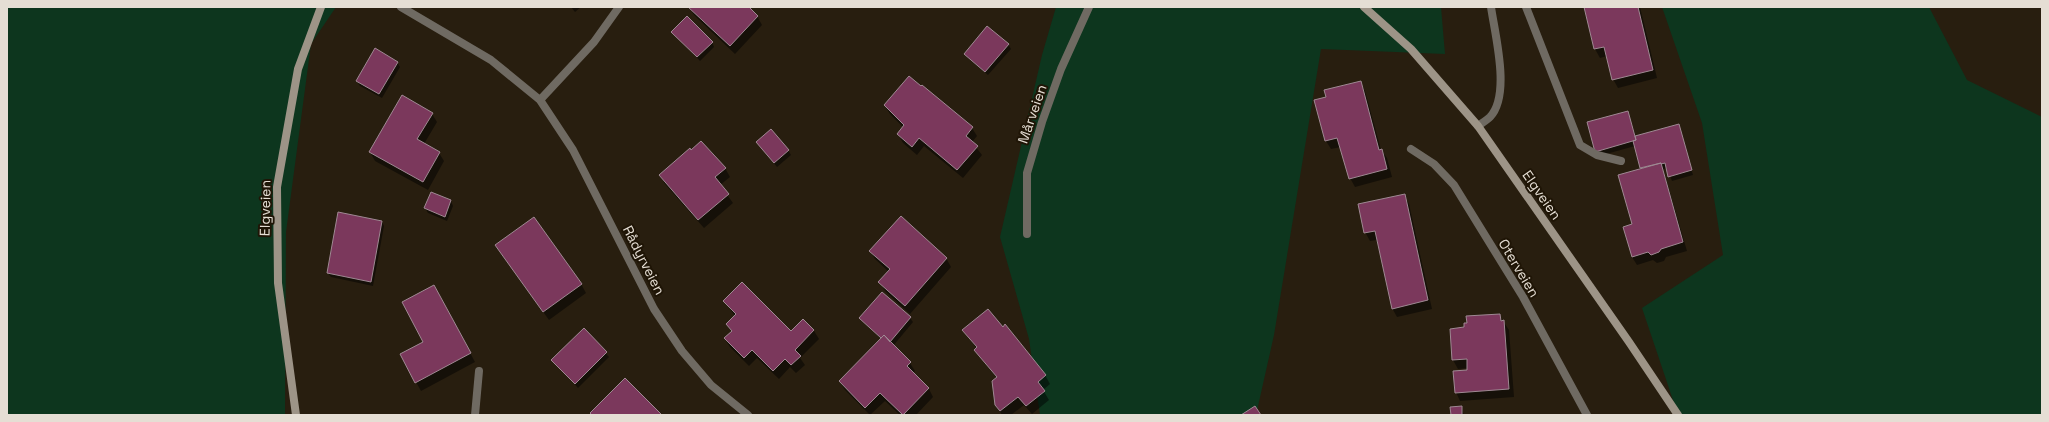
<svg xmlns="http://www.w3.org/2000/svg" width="2049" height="422" font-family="'Space Grotesk',sans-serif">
  <rect width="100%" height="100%" fill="#281e0f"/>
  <path fill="#0d361e" d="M 7,7 L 336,7 L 311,44 L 286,232 L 285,415 L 7,415 Z
    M 1056,7 L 1441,7 L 1445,54 L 1321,49 L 1274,335 L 1256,415 L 1040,415 L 1029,339 L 1000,237 L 1042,55 Z
    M 1662,7 L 1929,7 L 1967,80 L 2042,117 L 2042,415 L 1678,415 L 1642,308 L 1723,255 L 1702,123 Z"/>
  <path fill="#0007" d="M 571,7 L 581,7 L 575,12 Z
    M 689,7 L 747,7 L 757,16 L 762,25 L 735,54 L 694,15 Z
    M 1585,7 L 1640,7 L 1657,78 L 1618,88 L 1613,79 L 1607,56 L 1600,58 L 1595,49 Z
    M 672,32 L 712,42 L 714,47 L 700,61 Z
    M 1008,44 L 1011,49 L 988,75 L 968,58 L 965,54 Z
    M 397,62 L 400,67 L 382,98 L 360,86 L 357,81 Z
    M 1360,82 L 1365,91 L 1381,150 L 1387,158 L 1392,177 L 1355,187 L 1350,178 L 1341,147 L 1331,149 L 1326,141 L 1327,98 Z
    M 885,106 L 972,128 L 977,136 L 972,142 L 982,155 L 963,178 L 924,146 L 917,155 L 903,143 L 898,134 L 904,128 L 890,114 Z
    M 1628,112 L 1636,137 L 1678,125 L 1693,175 L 1672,181 L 1667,168 L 1663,169 L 1687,251 L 1666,257 L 1664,261 L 1657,263 L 1653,260 L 1637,265 L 1632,257 L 1633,225 L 1642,169 L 1635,146 L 1599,156 L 1596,152 Z
    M 432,114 L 437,122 L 424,144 L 439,153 L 444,161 L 428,190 L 375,161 L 370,152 Z
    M 757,142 L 788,150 L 791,155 L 777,167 Z
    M 725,168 L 730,177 L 720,185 L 733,203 L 704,228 L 665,184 L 660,175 Z
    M 431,193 L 451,201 L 453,206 L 447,221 L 428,213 L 425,208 Z
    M 1404,195 L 1409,204 L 1432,309 L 1397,317 L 1392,308 L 1377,240 L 1370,241 L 1365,232 Z
    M 382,222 L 384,226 L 373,286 L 331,277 L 328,273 Z
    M 870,251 L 946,258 L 951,267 L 910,314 L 885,291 L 880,282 L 889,272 L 875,259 Z
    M 501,253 L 581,284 L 586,293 L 549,320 Z
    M 882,293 L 910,318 L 913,322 L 893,346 L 910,363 L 915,371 L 913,373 L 929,389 L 933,397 L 916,415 L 900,415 L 885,401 L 870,415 L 845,390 L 840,382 L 881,339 L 860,318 Z
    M 439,295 L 475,362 L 421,391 L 416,382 L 424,342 Z
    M 725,302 L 791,332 L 803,320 L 814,331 L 819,339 L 800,358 L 805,365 L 796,373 L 790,367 L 779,379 L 757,358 L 749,366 L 730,347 L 725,339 L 732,332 L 727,324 L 735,316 Z
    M 1499,315 L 1509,330 L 1514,397 L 1460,401 L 1456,392 L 1468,371 L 1468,368 L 1458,369 L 1453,360 L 1451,329 L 1466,328 Z
    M 584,329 L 609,357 L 578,388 L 553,360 Z
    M 964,330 L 1045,375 L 1050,384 L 1043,390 L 1049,400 L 1032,414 L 1024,405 L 1011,415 L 1002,415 L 996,405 L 997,378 L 981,358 L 976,350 L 977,349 Z
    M 1461,407 L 1464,415 L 1452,415 Z"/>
  <path fill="#7b385c" stroke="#9f8993" d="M 688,7 L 749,7 L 758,16 L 730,46 Z
    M 1584,7 L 1638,7 L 1653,70 L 1612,80 L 1604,47 L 1594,49 Z
    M 687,16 L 713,42 L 697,57 L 671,32 Z
    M 987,26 L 1009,44 L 985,72 L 964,54 Z
    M 375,48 L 398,62 L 379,94 L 356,81 Z
    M 909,76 L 921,86 L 922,85 L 973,127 L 966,136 L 978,146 L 957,170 L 919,138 L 912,147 L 897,134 L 904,125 L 884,105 Z
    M 1361,81 L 1379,150 L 1382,149 L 1387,169 L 1349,179 L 1337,138 L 1325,141 L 1314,100 L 1326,97 L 1324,90 Z
    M 402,95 L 433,113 L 417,139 L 440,152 L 423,182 L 369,152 Z
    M 1628,111 L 1636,140 L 1595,152 L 1587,122 Z
    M 1679,124 L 1692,170 L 1668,177 L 1665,163 L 1661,164 L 1661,163 L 1640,168 L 1633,141 L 1636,140 L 1635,136 Z
    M 771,129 L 789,150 L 774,163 L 756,142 Z
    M 701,141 L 726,168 L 715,177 L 729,194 L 698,220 L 659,175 L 690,148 L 691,150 Z
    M 1661,163 L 1683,242 L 1661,249 L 1659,252 L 1651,255 L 1648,252 L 1632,257 L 1623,227 L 1632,224 L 1618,175 Z
    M 431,192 L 451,200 L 445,217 L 424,208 Z
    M 1405,194 L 1428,300 L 1392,309 L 1375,231 L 1364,233 L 1358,204 Z
    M 338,212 L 382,221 L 371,282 L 327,273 Z
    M 901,216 L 947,258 L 905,306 L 878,282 L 890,269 L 869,251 Z
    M 534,217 L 582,284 L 543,312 L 495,245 Z
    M 742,282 L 791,331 L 803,319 L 814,330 L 795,350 L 801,356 L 791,365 L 785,359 L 773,371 L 752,350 L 744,358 L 724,338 L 732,331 L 726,324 L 736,314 L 723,301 Z
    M 434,285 L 471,353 L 415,383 L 400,354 L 423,342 L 402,302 Z
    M 882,292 L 911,317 L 890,342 L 884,335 L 881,338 L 859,318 Z
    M 988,309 L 1003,327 L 1005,324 L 1046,375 L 1038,382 L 1045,391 L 1026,406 L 1018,397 L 1000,411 L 995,405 L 992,381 L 997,377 L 974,350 L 977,347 L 962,330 Z
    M 1500,314 L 1501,321 L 1504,320 L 1509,389 L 1455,393 L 1453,371 L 1467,370 L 1467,359 L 1452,360 L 1450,329 L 1464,327 L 1464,323 L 1467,323 L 1466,316 Z
    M 584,328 L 607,352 L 575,384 L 551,360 Z
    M 884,335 L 911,362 L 907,366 L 929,388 L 903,415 L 880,393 L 865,408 L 839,381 Z
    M 625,378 L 661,414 L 660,415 L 592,415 L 590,413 Z
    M 1255,406 L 1261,415 L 1241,415 Z
    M 1462,406 L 1462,415 L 1451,415 L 1450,407 Z"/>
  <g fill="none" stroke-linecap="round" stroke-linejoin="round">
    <path stroke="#6f6a62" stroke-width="8" d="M 401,7 L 491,60 L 540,100 L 573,150 L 654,309 L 682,351 L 711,385 L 748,415
      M 1526,7 L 1580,145 L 1597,155 L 1621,161
      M 540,100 L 594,42 L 619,7
      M 1478,126 C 1482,123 1487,120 1490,117 C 1511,95 1495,35 1491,7
      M 1411,149 L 1434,164 L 1454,185 L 1523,297 L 1587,415
      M 1027,234 L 1027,173 L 1042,122 L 1061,69 L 1089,7
      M 475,415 L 479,371"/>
    <path stroke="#9d9487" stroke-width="8" d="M 1364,7 L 1411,49 L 1478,126 L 1629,342 L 1678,415
      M 296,415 L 278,283 L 277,187 L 298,69 L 321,7"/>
  </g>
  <g text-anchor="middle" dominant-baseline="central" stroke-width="4" stroke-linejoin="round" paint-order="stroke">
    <g font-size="14" fill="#e5ded4" stroke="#1f1506">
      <text transform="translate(1032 114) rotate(-71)">Mårveien</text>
      <text transform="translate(1542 195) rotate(55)">Elgveien</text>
      <text transform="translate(265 208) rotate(-89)">Elgveien</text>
      <text transform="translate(644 260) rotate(63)">Rådyrveien</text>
      <text transform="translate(1519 268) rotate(59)">Oterveien</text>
    </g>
  </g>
  <rect width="2049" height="422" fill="none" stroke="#e5ded4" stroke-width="16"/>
</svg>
